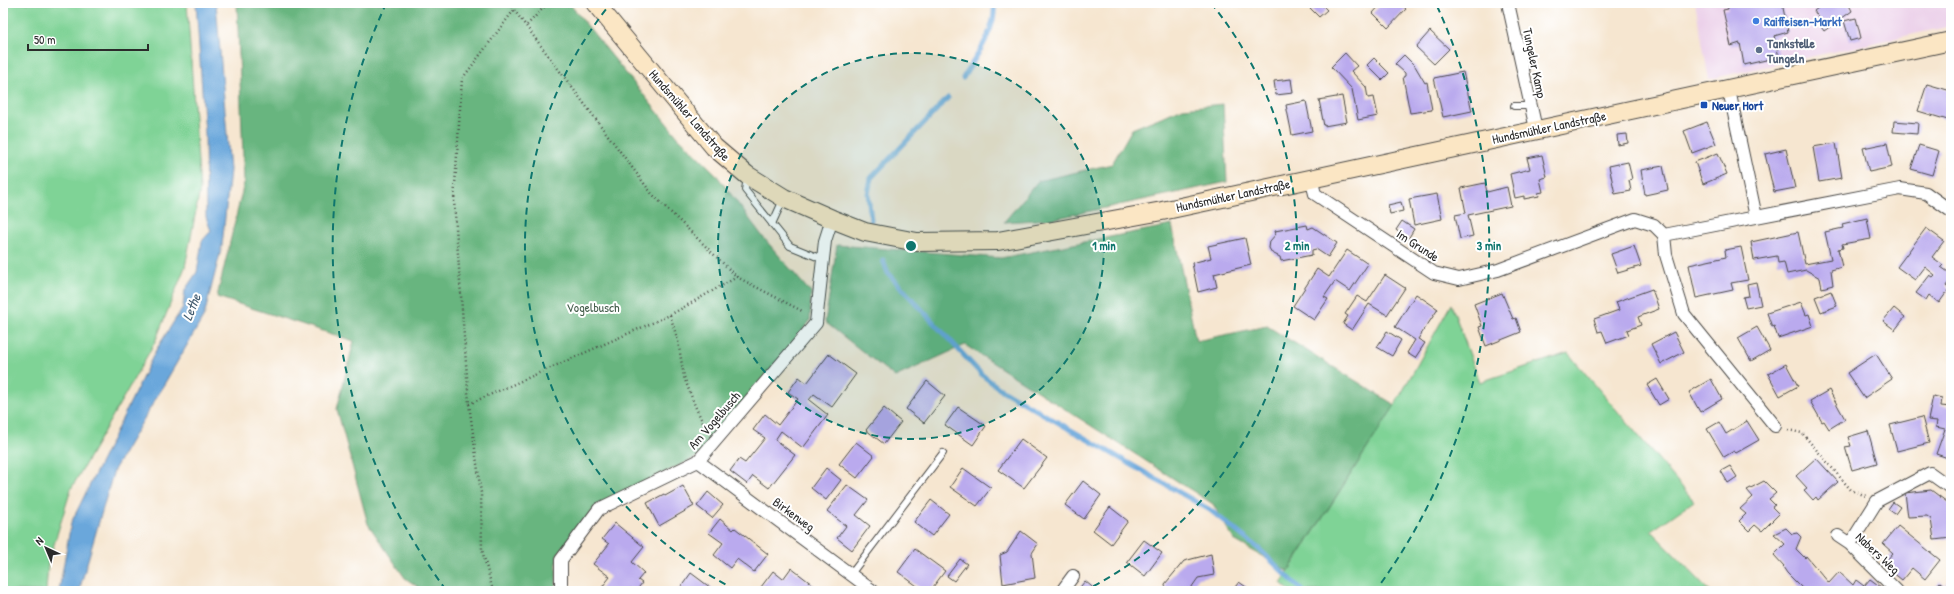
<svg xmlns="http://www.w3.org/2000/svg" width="1954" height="594" font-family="'Patrick Hand',sans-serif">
  <rect width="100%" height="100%" fill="#fff"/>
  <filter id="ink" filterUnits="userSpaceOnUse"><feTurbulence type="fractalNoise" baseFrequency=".025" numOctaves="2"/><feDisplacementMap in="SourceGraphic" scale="8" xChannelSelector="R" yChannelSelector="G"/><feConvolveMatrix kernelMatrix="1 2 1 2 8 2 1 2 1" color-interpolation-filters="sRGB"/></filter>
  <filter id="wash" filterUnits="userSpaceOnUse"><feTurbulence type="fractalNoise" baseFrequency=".012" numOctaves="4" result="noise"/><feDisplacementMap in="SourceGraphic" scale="16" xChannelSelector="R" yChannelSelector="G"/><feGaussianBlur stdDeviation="0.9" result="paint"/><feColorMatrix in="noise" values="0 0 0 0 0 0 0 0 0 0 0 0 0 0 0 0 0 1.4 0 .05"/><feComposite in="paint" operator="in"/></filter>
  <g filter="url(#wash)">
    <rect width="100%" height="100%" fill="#f6e6d0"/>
    <path fill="#ecd1ea" d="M 1695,3 L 1951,3 L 1951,26 L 1709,79 Z"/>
    <path fill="#7fd396" stroke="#557f60" d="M 3,3 L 187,3 L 200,190 L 185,267 L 155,342 L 71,489 L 48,564 L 46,591 L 3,591 Z
      M 1451,304 L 1480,382 L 1568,353 L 1694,501 L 1651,531 L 1710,591 L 1290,591 L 1281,583 L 1395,405 Z"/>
    <path fill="#67b57f" stroke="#497055" d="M 237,3 L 569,3 L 677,136 L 715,173 L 763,237 L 811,293 L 810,321 L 703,454 L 597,506 L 557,555 L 556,591 L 424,591 L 405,578 L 368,524 L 337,409 L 354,341 L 217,297 L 244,183 Z
      M 1223,104 L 1227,182 L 1053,219 L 1004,222 L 1038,181 L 1112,164 L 1132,129 L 1183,108 Z
      M 1172,225 L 1196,341 L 1267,326 L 1395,405 L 1288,571 L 1234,540 L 1213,504 L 965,345 L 895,377 L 825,322 L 837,245 L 1001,258 Z"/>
    <path fill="#6aa7db" stroke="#4a6983" d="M 196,3 L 216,3 L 230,170 L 222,246 L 204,316 L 114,470 L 79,591 L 59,591 L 71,523 L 156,350 L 183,307 L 185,290 L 197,272 L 202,241 L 211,231 L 206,217 L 205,134 Z"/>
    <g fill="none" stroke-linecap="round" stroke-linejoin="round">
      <path stroke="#6aa7db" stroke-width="5" d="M 963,78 C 976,56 997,30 994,3
        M 871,220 L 868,194 L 871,178 L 948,98
        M 883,260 L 888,273 L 981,374 L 1000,389 L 1210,510 L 1259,549 L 1303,591"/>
    </g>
    <g id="blocks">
      <path fill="#baaaee" d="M 1305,3 L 1320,3 L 1327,10 L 1319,17 Z
        M 1382,3 L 1400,3 L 1406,9 L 1388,28 L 1373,13 Z
        M 1727,3 L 1782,3 L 1788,32 L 1774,36 L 1779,57 L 1744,65 L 1740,43 L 1731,46 L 1723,10 L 1728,9 Z
        M 1815,3 L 1848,3 L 1852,11 L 1824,31 L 1816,20 L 1819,18 L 1814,11 L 1818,8 Z
        M 1856,18 L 1861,38 L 1850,41 L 1844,21 Z
        M 1430,31 L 1449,49 L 1434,64 L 1416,47 Z
        M 1345,53 L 1357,66 L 1351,71 L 1366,87 L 1368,98 L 1374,97 L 1378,116 L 1358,120 L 1352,89 L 1331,67 Z
        M 1404,55 L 1415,66 L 1425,83 L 1427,82 L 1432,110 L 1410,113 L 1403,77 L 1405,76 L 1405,73 L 1395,64 Z
        M 1374,58 L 1389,73 L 1382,80 L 1367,65 Z
        M 1463,72 L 1472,111 L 1443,117 L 1434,78 Z
        M 1291,79 L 1293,93 L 1276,95 L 1274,81 Z
        M 1927,84 L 1951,91 L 1951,121 L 1918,111 Z
        M 1342,96 L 1347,122 L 1324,126 L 1319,100 Z
        M 1306,101 L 1312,131 L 1292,135 L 1286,105 Z
        M 1894,121 L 1918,123 L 1917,134 L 1893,132 Z
        M 1707,122 L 1716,144 L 1692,153 L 1684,131 Z
        M 1627,134 L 1628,143 L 1618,145 L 1617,135 Z
        M 1836,143 L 1842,178 L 1819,182 L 1813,147 Z
        M 1887,143 L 1892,167 L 1869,172 L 1863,148 Z
        M 1919,145 L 1939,151 L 1932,175 L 1911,169 Z
        M 1786,149 L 1795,188 L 1774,192 L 1765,154 Z
        M 1718,153 L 1727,174 L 1703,184 L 1695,162 Z
        M 1542,155 L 1547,177 L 1540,179 L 1543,192 L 1538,193 L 1539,196 L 1524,199 L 1524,196 L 1515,198 L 1510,174 L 1530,169 L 1527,158 Z
        M 1628,162 L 1632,179 L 1629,180 L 1631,191 L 1615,194 L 1609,166 Z
        M 1663,166 L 1668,190 L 1645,195 L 1641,170 Z
        M 1485,183 L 1487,192 L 1507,187 L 1511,206 L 1468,215 L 1473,236 L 1460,239 L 1455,215 L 1466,213 L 1461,188 Z
        M 1437,194 L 1442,219 L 1414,225 L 1409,199 Z
        M 1401,202 L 1403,211 L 1390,214 L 1388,205 Z
        M 1867,218 L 1871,239 L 1842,244 L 1843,248 L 1838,249 L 1842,267 L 1831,270 L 1833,285 L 1822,288 L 1820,278 L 1806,270 L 1787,274 L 1784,262 L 1778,263 L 1777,256 L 1754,260 L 1751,242 L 1798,232 L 1805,264 L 1831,259 L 1825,232 L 1843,228 L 1842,224 Z
        M 1402,221 L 1414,229 L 1408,239 L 1396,230 Z
        M 1307,225 L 1308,229 L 1313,227 L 1337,243 L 1328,257 L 1316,249 L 1312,250 L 1312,255 L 1281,261 L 1280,257 L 1272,253 L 1269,248 L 1270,241 L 1276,234 L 1275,231 Z
        M 1926,228 L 1944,241 L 1932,257 L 1943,265 L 1941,267 L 1951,274 L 1951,279 L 1946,286 L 1949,289 L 1939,303 L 1929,295 L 1926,300 L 1916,293 L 1930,275 L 1933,277 L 1935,275 L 1925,267 L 1915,280 L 1897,267 Z
        M 1245,238 L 1251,265 L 1214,274 L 1217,287 L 1198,292 L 1192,263 L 1211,258 L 1208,246 Z
        M 1634,246 L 1641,266 L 1618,273 L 1611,254 Z
        M 1741,247 L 1748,280 L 1731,283 L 1733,290 L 1696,298 L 1689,265 L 1726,257 L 1725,250 Z
        M 1347,250 L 1368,264 L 1350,291 L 1335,281 L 1324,297 L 1328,299 L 1314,320 L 1293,306 L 1317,269 L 1329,277 Z
        M 1385,275 L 1405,288 L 1387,315 L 1369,304 L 1352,330 L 1343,324 L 1348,316 L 1345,314 L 1357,296 L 1367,302 Z
        M 1756,282 L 1761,305 L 1746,308 L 1743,297 L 1749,296 L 1747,284 Z
        M 1652,289 L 1659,309 L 1638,317 L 1641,325 L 1627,330 L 1629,335 L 1607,343 L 1602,331 L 1598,332 L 1594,319 L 1619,310 L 1616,302 Z
        M 1831,291 L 1837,306 L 1821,312 L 1815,297 Z
        M 1502,293 L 1513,319 L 1516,318 L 1521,332 L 1486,346 L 1479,327 L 1482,326 L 1474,304 Z
        M 1416,294 L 1438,309 L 1418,339 L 1425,343 L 1415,358 L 1407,353 L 1415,340 L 1395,327 Z
        M 1801,302 L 1806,315 L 1809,314 L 1813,326 L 1778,338 L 1774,326 L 1772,327 L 1767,313 Z
        M 1894,308 L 1905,317 L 1895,330 L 1883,321 Z
        M 1757,327 L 1770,350 L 1751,361 L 1738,338 Z
        M 1387,331 L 1401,340 L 1392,356 L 1377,347 Z
        M 1674,332 L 1684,352 L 1661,364 L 1651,344 Z
        M 829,354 L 856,374 L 832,407 L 814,394 L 809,400 L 828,415 L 803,448 L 781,431 L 775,440 L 795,455 L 769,488 L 753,476 L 747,484 L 730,471 L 739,459 L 745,463 L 765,438 L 753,430 L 765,414 L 778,425 L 798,399 L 788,392 L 799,377 L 807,383 Z
        M 1876,354 L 1892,379 L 1864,398 L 1847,373 Z
        M 1786,364 L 1798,386 L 1780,396 L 1768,374 Z
        M 1657,379 L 1669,399 L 1659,405 L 1647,385 Z
        M 1711,379 L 1722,399 L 1700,412 L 1689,392 Z
        M 927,381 L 945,396 L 924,423 L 906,409 Z
        M 1829,390 L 1845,419 L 1829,429 L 1824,421 L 1822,422 L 1810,401 Z
        M 1933,396 L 1942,398 L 1941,406 L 1951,407 L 1951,459 L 1936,454 L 1945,429 L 1936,427 L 1937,421 L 1928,420 Z
        M 958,407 L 986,426 L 973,445 L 945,425 Z
        M 884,408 L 901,422 L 884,444 L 866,430 Z
        M 1922,417 L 1929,443 L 1897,451 L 1890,425 Z
        M 1747,421 L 1759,440 L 1736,453 L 1734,451 L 1724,457 L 1707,429 L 1719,422 L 1726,434 Z
        M 1868,431 L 1877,463 L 1852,470 L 1845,447 L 1851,446 L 1848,437 Z
        M 1021,439 L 1047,458 L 1024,488 L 998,470 Z
        M 856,442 L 874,456 L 857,478 L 839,464 Z
        M 1816,458 L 1838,482 L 1818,500 L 1816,497 L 1813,500 L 1804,490 L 1807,488 L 1796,476 Z
        M 1730,466 L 1737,477 L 1728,483 L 1721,471 Z
        M 826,468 L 841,480 L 826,500 L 811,488 Z
        M 963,468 L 991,488 L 977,506 L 950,487 Z
        M 1083,481 L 1101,495 L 1084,519 L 1065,505 Z
        M 1764,481 L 1776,493 L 1769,499 L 1775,505 L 1772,507 L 1779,514 L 1762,531 L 1755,525 L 1749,531 L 1739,521 L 1746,514 L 1740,509 L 1753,497 L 1747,490 Z
        M 847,485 L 868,500 L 856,515 L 870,526 L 852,550 L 837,538 L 846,526 L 827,511 Z
        M 683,486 L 694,506 L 659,526 L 647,503 L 664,494 L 665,496 Z
        M 1931,490 L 1951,505 L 1951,538 L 1934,540 L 1931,519 L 1927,516 L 1908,517 L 1905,493 Z
        M 708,492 L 723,505 L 712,518 L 697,506 Z
        M 931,500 L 949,514 L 932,536 L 914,522 Z
        M 1893,502 L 1900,507 L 1895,514 L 1888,509 Z
        M 1110,507 L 1128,521 L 1111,544 L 1093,530 Z
        M 720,519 L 733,530 L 735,528 L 768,554 L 754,572 L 737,559 L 730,568 L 714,555 L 723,543 L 709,533 Z
        M 615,523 L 644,547 L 632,562 L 644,573 L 638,580 L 642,583 L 636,591 L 630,588 L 627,591 L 599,591 L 610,577 L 593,564 L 609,544 L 602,539 Z
        M 1898,526 L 1940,560 L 1925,579 L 1912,568 L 1902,580 L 1887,568 L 1889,566 L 1885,562 L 1893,553 L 1883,544 Z
        M 1786,528 L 1792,534 L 1797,533 L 1801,537 L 1796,549 L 1805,558 L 1806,556 L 1829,583 L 1839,572 L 1853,585 L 1856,580 L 1864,586 L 1870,579 L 1885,590 L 1807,591 L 1804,588 L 1803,589 L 1787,573 L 1783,567 L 1784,566 L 1774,555 L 1785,544 L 1774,534 Z
        M 1021,531 L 1038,544 L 1032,553 L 1035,578 L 1003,584 L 1000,555 L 1007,552 Z
        M 1144,540 L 1162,553 L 1145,576 L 1127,562 Z
        M 915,549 L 945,571 L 930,591 L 924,591 L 898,572 Z
        M 1211,554 L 1214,575 L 1198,578 L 1189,591 L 1166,591 L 1165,584 L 1184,561 Z
        M 960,559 L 967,564 L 954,581 L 947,576 Z
        M 791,568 L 821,591 L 758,591 L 773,571 L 783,579 Z
        M 691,573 L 715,591 L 678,591 Z
        M 1951,580 L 1951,591 L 1933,590 L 1940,582 L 1945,586 Z
        M 1085,581 L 1097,591 L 1077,591 Z
        M 1239,582 L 1252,591 L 1232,591 Z"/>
    </g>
  </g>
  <g filter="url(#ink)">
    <use href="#blocks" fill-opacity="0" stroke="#494744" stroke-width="1"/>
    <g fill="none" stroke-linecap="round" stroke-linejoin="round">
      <defs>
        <path id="lane" d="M 1514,106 L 1529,106
          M 747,177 L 745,190 L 790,246 L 822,259
          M 772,224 L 783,200
          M 851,574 L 943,453"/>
        <path id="street" d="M 1508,3 L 1536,129
          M 1729,90 L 1756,217
          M 1311,178 L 1315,194 L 1434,273 L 1459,279 L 1498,270 L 1635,219 L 1654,225 L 1664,235
          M 1775,426 L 1684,314 L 1666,255 L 1664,235 L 1900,189 L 1926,193 L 1951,211
          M 698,461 L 873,591
          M 1838,536 L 1850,544 L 1897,591
          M 1850,544 L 1877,501 L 1930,473 L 1951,488
          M 561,591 L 561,560 L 599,509 L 698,461 L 816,323 L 825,241 L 832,219
          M 1062,591 L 1073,576"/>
        <path id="secondary" d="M 595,3 L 714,147 L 747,175 L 784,198 L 832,219 L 865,232 L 917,242 L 998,241 L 1162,211 L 1951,41"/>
      </defs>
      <use href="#lane" stroke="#494744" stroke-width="8"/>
      <use href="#street" stroke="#494744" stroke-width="14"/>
      <use href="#secondary" stroke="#494744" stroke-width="20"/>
      <path stroke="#494744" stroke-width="2.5" stroke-dasharray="1 3" stroke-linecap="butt" d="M 511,3 L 514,10 L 652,194 L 737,277 L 804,312
        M 527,25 L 548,3
        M 670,315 L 678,341 L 684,377 L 695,406 L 707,431
        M 469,404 L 670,315 L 737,277
        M 1788,430 L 1802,433 L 1851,490 L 1866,496
        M 493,591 L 482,550 L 481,493 L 469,404 L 454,200 L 462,79 L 514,10"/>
      <use href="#lane" stroke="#fff" stroke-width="6"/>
      <use href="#street" stroke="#fff" stroke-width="12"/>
      <use href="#secondary" stroke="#fbe6c4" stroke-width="18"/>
    </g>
  </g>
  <circle cx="911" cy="246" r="193" fill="#0f766e" fill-opacity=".12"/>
  <g fill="none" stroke="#0f766e" stroke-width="2" stroke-dasharray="7 5">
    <circle cx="911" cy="246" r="193"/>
    <path d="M736 590A386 386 0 0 1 611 3M1211 3A386 386 0 0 1 1086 590"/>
    <path d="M446 590A578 578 0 0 1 385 6M1437 6A578 578 0 0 1 1376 590"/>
  </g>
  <circle fill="#3f7fe0" stroke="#fff" stroke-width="1.5" cx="1756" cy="21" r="4"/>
  <circle fill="#5c6f8a" stroke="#fff" stroke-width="1.5" cx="1759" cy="50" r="4"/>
  <rect fill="#1a4fb4" stroke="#fff" stroke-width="1.5" x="1700" y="101" width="8" height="8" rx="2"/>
  <g text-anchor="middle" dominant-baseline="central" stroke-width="4" stroke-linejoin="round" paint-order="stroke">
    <g font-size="13" font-weight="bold" fill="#366cbe" stroke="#fff" text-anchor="start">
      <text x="1764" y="21">Raiffeisen-Markt</text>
    </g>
    <g font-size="13" font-weight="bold" fill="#4e5e75" stroke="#fff" text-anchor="start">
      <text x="1767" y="43">Tankstelle<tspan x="1767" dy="15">Tungeln</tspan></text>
    </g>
    <g font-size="13" fill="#2b2b2b" stroke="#fff">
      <text transform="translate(1535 63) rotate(78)">Tungeler Kamp</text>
      <text transform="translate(690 115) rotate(49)">Hundsmühler Landstraße</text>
      <text transform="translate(1549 127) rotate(-12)">Hundsmühler Landstraße</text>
      <text transform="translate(1233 195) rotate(-12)">Hundsmühler Landstraße</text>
      <text transform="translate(1418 245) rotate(33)">Im Grunde</text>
      <text transform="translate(714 420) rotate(-49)">Am Vogelbusch</text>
      <text transform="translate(794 514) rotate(36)">Birkenweg</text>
      <text transform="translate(1878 553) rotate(43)">Nabers Weg</text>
    </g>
    <g font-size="13" font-weight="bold" fill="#164399" stroke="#fff" text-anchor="start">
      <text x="1712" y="105">Neuer Hort</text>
    </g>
    <g font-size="13" fill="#445d4b" stroke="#fff">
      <text x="593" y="307">Vogelbusch</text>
    </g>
    <g font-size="14" font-style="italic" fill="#445d71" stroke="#fff">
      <text transform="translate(191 307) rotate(-68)">Lethe</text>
    </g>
  </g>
  <circle cx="911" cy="246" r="6" fill="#0f766e" stroke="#fff" stroke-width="2"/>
  <g font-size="12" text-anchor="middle" font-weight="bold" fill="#0f766e" stroke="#fff" stroke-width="4" stroke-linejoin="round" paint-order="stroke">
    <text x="1104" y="250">1 min</text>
    <text x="1297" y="250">2 min</text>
    <text x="1489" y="250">3 min</text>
  </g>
  <rect width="1954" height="594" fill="none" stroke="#fff" stroke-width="16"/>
  <g transform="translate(46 548) rotate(316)" stroke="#ffffff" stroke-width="3" paint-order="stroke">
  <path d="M0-3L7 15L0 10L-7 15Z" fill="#2b2b2b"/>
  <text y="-6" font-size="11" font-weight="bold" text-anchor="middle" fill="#2b2b2b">N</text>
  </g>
  <path d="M28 44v6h120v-6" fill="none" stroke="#2b2b2b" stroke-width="2"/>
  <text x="34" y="44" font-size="12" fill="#2b2b2b" stroke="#ffffff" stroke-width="3" paint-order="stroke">50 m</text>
</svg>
